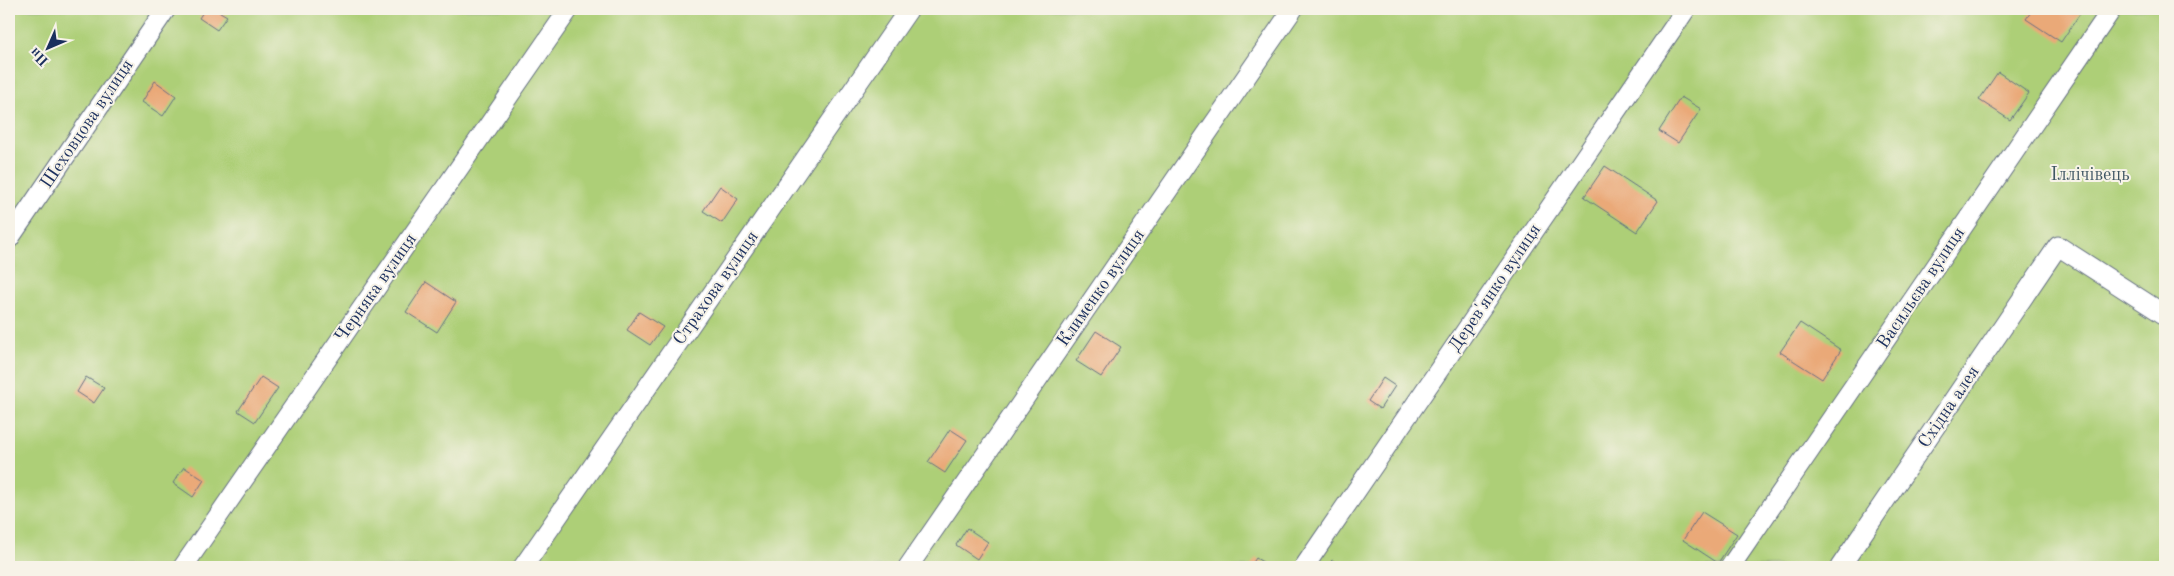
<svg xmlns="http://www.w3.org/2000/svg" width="2174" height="576" font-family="'Old Standard TT',serif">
  <rect width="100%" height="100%" fill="#f7f3e8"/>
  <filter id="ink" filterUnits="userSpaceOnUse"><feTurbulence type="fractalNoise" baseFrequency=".02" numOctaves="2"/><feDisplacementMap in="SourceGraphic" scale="10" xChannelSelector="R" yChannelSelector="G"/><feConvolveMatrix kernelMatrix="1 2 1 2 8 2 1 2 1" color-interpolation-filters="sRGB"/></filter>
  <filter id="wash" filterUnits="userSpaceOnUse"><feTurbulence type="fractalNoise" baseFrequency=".0096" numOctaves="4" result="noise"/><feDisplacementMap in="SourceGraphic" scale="20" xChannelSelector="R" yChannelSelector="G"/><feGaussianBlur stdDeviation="1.12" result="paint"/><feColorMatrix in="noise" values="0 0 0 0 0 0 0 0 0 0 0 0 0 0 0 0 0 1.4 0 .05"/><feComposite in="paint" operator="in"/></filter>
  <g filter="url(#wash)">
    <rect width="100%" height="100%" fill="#ece5c8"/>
    <path fill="#adcf77" stroke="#647f6a" d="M 9,9 L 2165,9 L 2165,567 L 9,567 Z"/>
    <g id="blocks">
      <path fill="#eaa978" d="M 205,9 L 215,9 L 227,16 L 217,30 L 199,18 Z
        M 2033,9 L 2083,9 L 2061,42 L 2026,19 Z
        M 1998,72 L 2029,93 L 2010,120 L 1979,100 Z
        M 155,81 L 176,96 L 163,116 L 142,102 Z
        M 1681,97 L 1701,109 L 1678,143 L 1659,131 Z
        M 1605,166 L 1658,201 L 1637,232 L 1584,197 Z
        M 720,186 L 738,199 L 722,223 L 703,211 Z
        M 426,282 L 456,302 L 437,332 L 406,312 Z
        M 639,312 L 663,327 L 650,345 L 627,330 Z
        M 1800,323 L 1841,350 L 1822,379 L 1780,352 Z
        M 1096,331 L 1121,347 L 1101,377 L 1076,361 Z
        M 86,377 L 104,388 L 94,403 L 77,392 Z
        M 261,377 L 278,388 L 255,422 L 238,411 Z
        M 1383,378 L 1395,386 L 1380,409 L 1368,401 Z
        M 950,429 L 967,440 L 945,473 L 928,462 Z
        M 184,467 L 204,480 L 193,497 L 173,483 Z
        M 1702,512 L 1737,534 L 1718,563 L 1683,540 Z
        M 967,528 L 988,542 L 977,559 L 956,545 Z
        M 1256,558 L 1271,567 L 1250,567 Z
        M 1332,560 L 1344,567 L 1328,567 Z"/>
    </g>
  </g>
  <g filter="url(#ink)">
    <use href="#blocks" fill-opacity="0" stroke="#646f83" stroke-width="1"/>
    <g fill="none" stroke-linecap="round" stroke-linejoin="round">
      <defs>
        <path id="lane" d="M 9,239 L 166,9
          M 183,567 L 569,9
          M 523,567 L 909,9
          M 908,567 L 1293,9
          M 1304,567 L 1686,9
          M 1730,567 L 2112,9
          M 1840,567 L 2058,246 L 2165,315"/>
      </defs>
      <use href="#lane" stroke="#646f83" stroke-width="21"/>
      <use href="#lane" stroke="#fff" stroke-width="19"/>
    </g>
  </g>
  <g text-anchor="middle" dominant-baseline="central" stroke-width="4" stroke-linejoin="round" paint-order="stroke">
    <g font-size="18" fill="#1b2f5e" stroke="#f7f3e8">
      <text transform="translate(87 124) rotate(-56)">Шеховцова вулиця</text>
      <text transform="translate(376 288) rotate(-55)">Черняка вулиця</text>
      <text transform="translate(716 288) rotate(-55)">Страхова вулиця</text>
      <text transform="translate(1101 288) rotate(-55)">Клименко вулиця</text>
      <text transform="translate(1495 288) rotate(-56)">Дерев'янко вулиця</text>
      <text transform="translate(1921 288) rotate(-56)">Васильєва вулиця</text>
      <text transform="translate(1949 407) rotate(-56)">Східна алея</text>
    </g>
    <g font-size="18" fill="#405764" stroke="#f7f3e8">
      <text x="2090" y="175">Іллічівець</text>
    </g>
  </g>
  <rect width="2174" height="576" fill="none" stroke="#f7f3e8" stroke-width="30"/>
  <g transform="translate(48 48) rotate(225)" stroke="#f7f3e8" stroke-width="4" paint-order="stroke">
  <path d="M0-4L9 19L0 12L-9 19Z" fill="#1b2f5e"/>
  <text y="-8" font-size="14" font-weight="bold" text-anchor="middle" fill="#1b2f5e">Пн</text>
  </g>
</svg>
